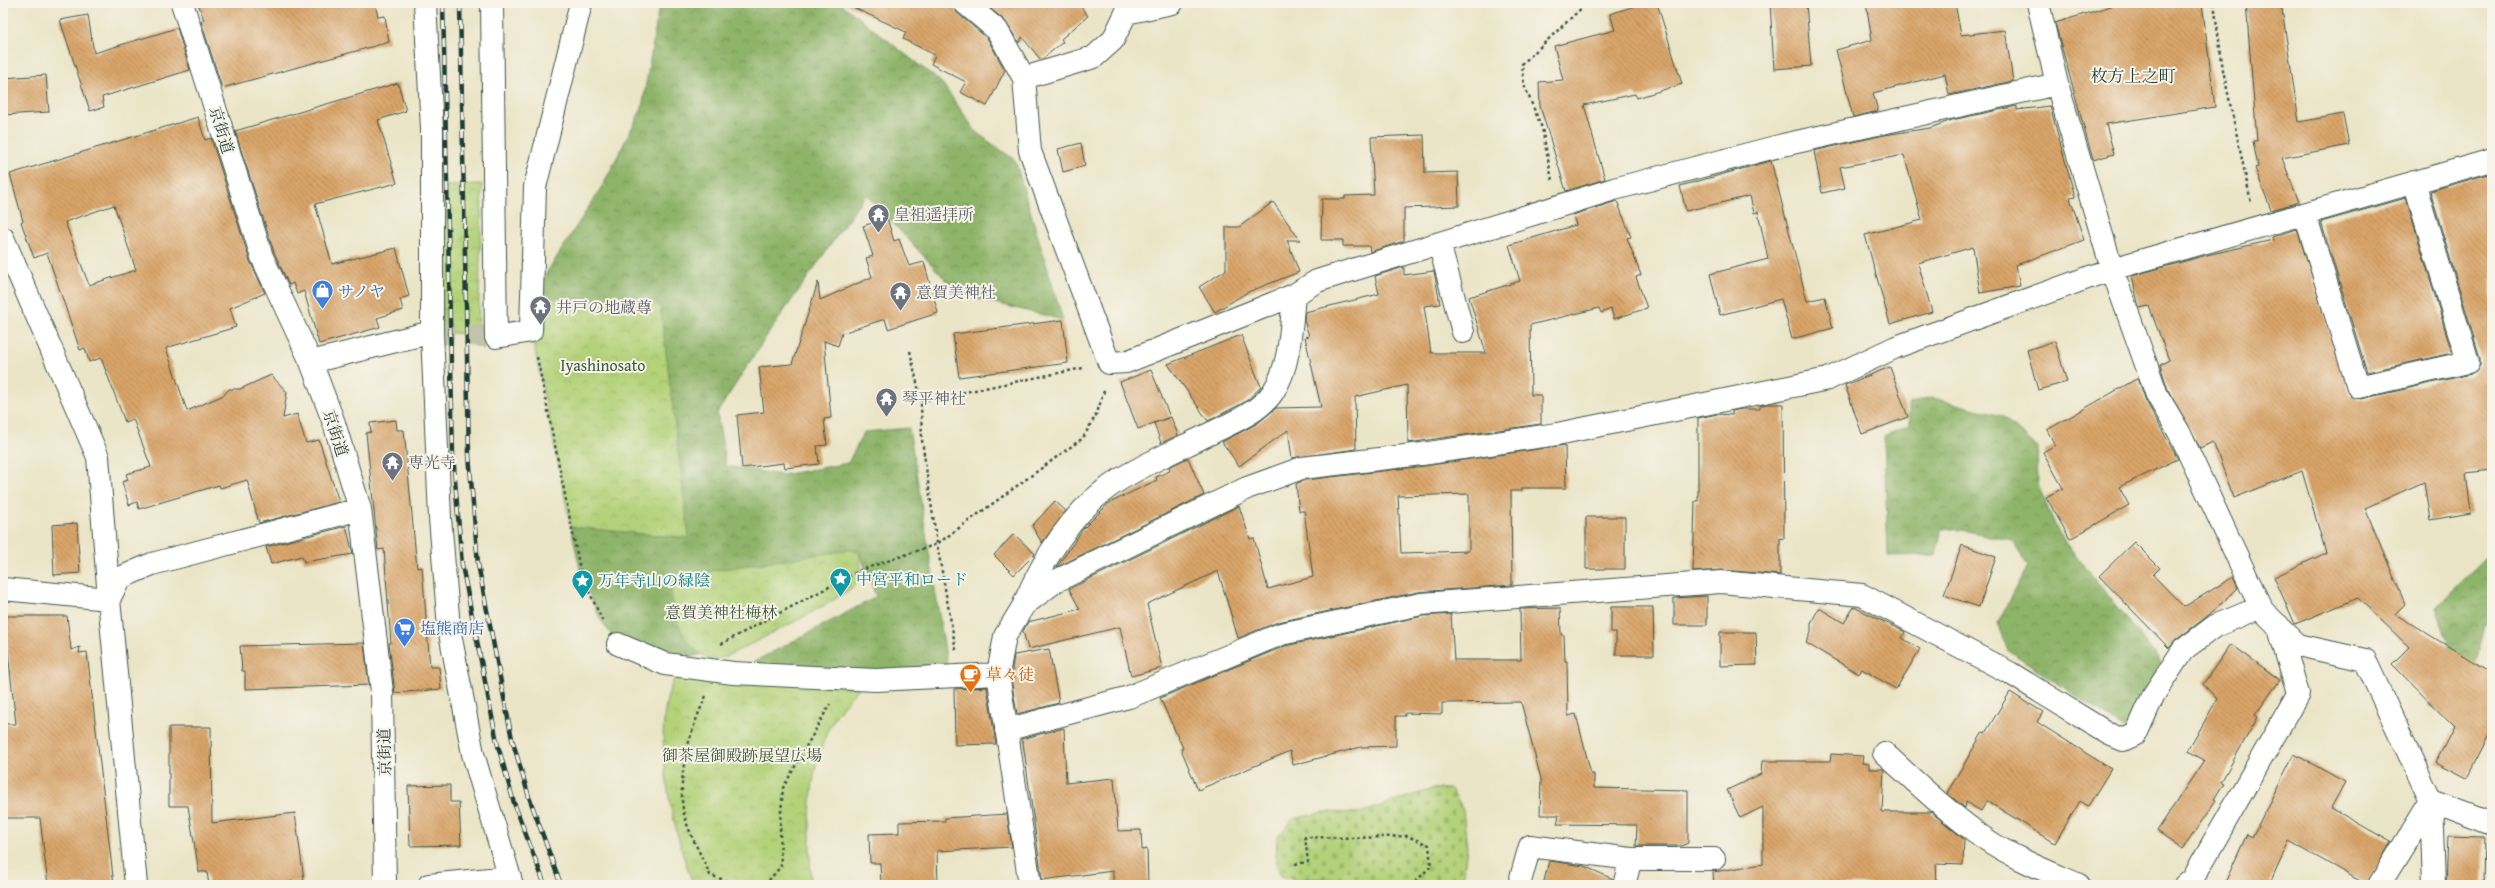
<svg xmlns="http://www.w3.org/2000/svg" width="2495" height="888" font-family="'Gentium Book Plus','Noto Serif JP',serif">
  <defs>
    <pattern id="forest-crowns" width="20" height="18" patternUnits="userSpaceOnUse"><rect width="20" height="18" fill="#8eb469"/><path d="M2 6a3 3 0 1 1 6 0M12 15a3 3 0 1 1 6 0" fill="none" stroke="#739457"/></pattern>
    <pattern id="cemetery-stones" width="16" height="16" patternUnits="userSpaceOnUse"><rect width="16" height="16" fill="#b3d279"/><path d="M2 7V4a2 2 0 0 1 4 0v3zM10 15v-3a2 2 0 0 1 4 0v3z" fill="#9ab569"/></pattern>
    <pattern id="park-crowns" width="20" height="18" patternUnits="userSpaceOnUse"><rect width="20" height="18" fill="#b3d279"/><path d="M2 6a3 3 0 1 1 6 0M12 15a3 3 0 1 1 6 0" fill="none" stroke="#9ab569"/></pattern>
    <pattern id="building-back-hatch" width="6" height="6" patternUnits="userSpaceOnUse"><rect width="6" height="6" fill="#d9a469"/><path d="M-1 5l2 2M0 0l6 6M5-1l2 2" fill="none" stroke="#af8757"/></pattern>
  </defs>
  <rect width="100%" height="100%" fill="#f7f3e8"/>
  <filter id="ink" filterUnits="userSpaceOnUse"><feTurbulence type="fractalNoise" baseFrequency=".025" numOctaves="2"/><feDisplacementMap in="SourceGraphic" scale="8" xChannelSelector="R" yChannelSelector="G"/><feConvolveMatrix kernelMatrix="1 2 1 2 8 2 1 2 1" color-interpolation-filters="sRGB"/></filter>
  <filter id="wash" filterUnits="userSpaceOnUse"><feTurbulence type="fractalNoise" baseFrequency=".012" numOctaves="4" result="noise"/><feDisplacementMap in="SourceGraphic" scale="16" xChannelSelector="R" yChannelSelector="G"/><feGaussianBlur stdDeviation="0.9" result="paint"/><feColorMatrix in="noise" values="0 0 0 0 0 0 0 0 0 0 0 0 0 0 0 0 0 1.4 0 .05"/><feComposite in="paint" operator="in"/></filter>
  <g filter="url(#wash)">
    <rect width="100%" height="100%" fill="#ebe5c8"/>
    <path fill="url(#forest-crowns)" stroke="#56784e" d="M 666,3 L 840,3 L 942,83 L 977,133 L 1015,160 L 1063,320 L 959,294 L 866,194 L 766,337 L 717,413 L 726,466 L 782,475 L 848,463 L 864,432 L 909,428 L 949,676 L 733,673 L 876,597 L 859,551 L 671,600 C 678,621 684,640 702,654 L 665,664 L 618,644 L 600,619 L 581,574 L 571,527 L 688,538 L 532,296 L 604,183 L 642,108 L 658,12 Z
      M 1930,397 L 2002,416 L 2037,447 L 2038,485 L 2059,534 L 2164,666 L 2126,729 L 2008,650 L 1998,623 L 2028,566 L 2012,541 L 1968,531 L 1942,528 L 1936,555 L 1888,556 L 1884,436 L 1909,425 L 1909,404 Z
      M 2492,552 L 2492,618 L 2485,625 L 2473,675 L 2449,707 L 2429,707 L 2450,648 L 2436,607 Z"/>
    <path fill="url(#cemetery-stones)" stroke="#698856" d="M 1432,789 L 1451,789 L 1463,810 L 1467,848 L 1462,885 L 1374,885 L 1328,878 L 1293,880 L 1281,876 L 1276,863 L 1277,838 L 1293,819 L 1324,812 L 1359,813 Z"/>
    <path fill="url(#park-crowns)" stroke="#698856" d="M 482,184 L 478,335 L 442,332 L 444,186 Z
      M 532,296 L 660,305 L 689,538 L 571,527 L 531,331 Z
      M 848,550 L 859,551 C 860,560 863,572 858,581 C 849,597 748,645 725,657 L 711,660 C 704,656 696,651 691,645 C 677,631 669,596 671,577 Z
      M 678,673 L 859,688 C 852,696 843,705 837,714 C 804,767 810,826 811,885 L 694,885 C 673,835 646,720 678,673 Z"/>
    <g id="blocks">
      <path fill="url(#building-back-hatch)" fill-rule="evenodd" d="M 198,3 L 375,3 L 378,17 L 385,16 L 389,42 L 222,88 L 201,21 L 204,20 Z
        M 844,3 L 953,3 L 957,13 L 987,38 L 1005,70 L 987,106 L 960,92 L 966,82 L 931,64 L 935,55 L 903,39 L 906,32 Z
        M 984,3 L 1078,3 L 1088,16 L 1061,39 L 1063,42 L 1041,60 L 1022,37 L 1019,43 L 1005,21 Z
        M 1644,3 L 1657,3 L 1682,84 L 1637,98 L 1635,94 L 1584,105 L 1605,179 L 1566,191 L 1540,106 L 1539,82 L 1563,80 L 1554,46 L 1615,30 L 1610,14 Z
        M 1770,3 L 1806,3 L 1811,66 L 1774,69 Z
        M 1866,3 L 1955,3 L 1961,35 L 2005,30 L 2013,81 L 1949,95 L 1945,74 L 1873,93 L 1878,111 L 1853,117 L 1836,50 L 1872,40 Z
        M 2121,3 L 2202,3 L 2215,107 L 2106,124 L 2114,154 L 2093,160 L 2055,23 Z
        M 2246,3 L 2281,3 L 2299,122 L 2343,114 L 2349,145 L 2282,158 L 2299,202 L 2271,210 L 2255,168 L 2258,167 L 2253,141 L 2257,141 Z
        M 88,15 L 94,53 L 177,28 L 190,70 L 102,97 L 104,107 L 90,111 L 60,20 Z
        M 46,75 L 49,112 L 3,115 L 3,78 Z
        M 398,83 L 406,111 L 378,120 L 397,183 L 315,204 L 332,264 L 396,248 L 409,296 L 400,299 L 403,310 L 377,318 L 380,327 L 319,344 L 304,291 L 297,294 L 293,283 L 289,285 L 274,252 L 235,131 Z
        M 2017,106 L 2017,110 L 2050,106 L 2075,197 L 2070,198 L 2084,240 L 2016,265 L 2020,286 L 1980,293 L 1973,247 L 1918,263 L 1932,312 L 1890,324 L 1865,235 L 1922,220 L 1904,155 L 1840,167 L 1845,188 L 1822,193 L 1814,151 L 1884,135 L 1930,128 L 1952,120 Z
        M 198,117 L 205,140 L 211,138 L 250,261 L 265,293 L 230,308 L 236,327 L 166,348 L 187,411 L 224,395 L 229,389 L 240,389 L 271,375 L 287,392 L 283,418 L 297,414 L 306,443 L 319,440 L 339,502 L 259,523 L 247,480 L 220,488 L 219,485 L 139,509 L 137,502 L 129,505 L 122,482 L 128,480 L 126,474 L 151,467 L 133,419 L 125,422 L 101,358 L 89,362 L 85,348 L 80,350 L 47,253 L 34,258 L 21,222 L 23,221 L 10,174 ZM 114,205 L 136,270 L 89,285 L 65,222 Z
        M 1424,135 L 1425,173 L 1458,172 L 1459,206 L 1404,208 L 1404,241 L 1370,252 L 1369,246 L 1343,246 L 1343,240 L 1321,240 L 1322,199 L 1345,199 L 1345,196 L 1374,195 L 1371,137 Z
        M 1081,143 L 1085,166 L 1063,172 L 1058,149 Z
        M 1771,161 L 1807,301 L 1825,297 L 1833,328 L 1792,339 L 1781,299 L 1720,315 L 1710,274 L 1768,259 L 1758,212 L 1754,213 L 1750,196 L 1686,211 L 1680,186 Z
        M 2492,173 L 2492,470 L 2466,473 L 2471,513 L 2430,520 L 2424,482 L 2365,508 L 2405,604 L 2395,614 L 2492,673 L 2492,729 L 2467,778 L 2436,762 L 2454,727 L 2392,664 L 2409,647 L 2358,598 L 2295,624 L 2274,577 L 2326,553 L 2302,471 L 2234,498 L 2213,442 L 2200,448 L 2168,390 L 2160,365 L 2169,360 L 2149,306 L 2139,308 L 2132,276 L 2207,255 L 2273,240 L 2272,237 L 2297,229 L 2350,396 L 2361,399 L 2471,374 L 2480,366 L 2480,358 L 2430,191 Z
        M 2406,198 L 2452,353 L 2367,372 L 2321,222 Z
        M 1617,201 L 1631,237 L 1627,238 L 1641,275 L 1636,277 L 1647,308 L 1614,319 L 1611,309 L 1601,313 L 1599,308 L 1530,325 L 1531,395 L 1541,395 L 1541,424 L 1408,443 L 1407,385 L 1355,397 L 1356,449 L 1292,458 L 1288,430 L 1239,466 L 1222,442 L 1258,423 L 1276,408 L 1321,407 L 1305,337 L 1309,336 L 1304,320 L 1305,312 L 1379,294 L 1375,276 L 1404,267 L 1404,275 L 1434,271 L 1440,304 L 1424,306 L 1431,353 L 1486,353 L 1469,297 L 1520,281 L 1509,245 L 1576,225 L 1573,215 Z
        M 1273,202 L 1300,240 L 1287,240 L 1299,272 L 1248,292 L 1215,312 L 1199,287 L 1226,270 L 1226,227 L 1239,227 Z
        M 887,218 L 894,241 L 899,239 L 909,266 L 924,262 L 938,313 L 888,329 L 885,319 L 842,333 L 838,346 L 824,341 L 831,418 L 824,419 L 827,445 L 817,446 L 819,464 L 785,468 L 784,463 L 742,468 L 737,415 L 764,412 L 759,367 L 792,364 L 818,282 L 820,300 L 872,277 L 866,258 L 873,256 L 863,226 Z
        M 1063,320 L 1068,363 L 959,377 L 953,334 Z
        M 1241,335 L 1261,387 L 1245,402 L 1208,421 L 1168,364 Z
        M 2055,341 L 2067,382 L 2038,390 L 2027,350 Z
        M 1890,367 L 1908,417 L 1862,434 L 1845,385 Z
        M 1151,370 L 1170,417 L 1138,429 L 1120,382 Z
        M 2138,378 L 2146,401 L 2178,459 L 2119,487 L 2129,505 L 2070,539 L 2046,497 L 2063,488 L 2043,452 L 2055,445 L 2047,430 Z
        M 1766,404 L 1783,404 L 1784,539 L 1780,538 L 1780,575 L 1722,570 L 1693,572 L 1695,501 L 1698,501 L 1698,418 L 1717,414 L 1732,415 L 1732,411 L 1742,409 L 1760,409 L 1760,406 Z
        M 1171,417 L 1178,435 L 1161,443 L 1154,423 Z
        M 396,420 L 397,430 L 404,430 L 417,568 L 422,567 L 430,667 L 439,667 L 441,689 L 395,693 L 389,643 L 391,643 L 384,549 L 378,550 L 366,433 L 371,432 L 370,423 Z
        M 1565,445 L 1566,488 L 1522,488 L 1522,491 L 1511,491 L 1512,585 L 1418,592 L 1278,622 L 1238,638 L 1218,571 L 1147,604 L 1162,668 L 1131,676 L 1120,627 L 1028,649 L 1023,631 L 1028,622 L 1080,609 L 1069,589 L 1239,506 L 1250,539 L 1254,538 L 1268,589 L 1313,577 L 1304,511 L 1299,511 L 1296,484 L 1305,480 L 1424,466 ZM 1469,494 L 1469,551 L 1401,553 L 1398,496 Z
        M 1188,458 L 1204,495 L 1057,567 L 1083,529 L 1109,503 L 1157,480 L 1156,477 L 1170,471 L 1169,467 Z
        M 1055,501 L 1066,511 L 1042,543 L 1032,526 Z
        M 1586,517 L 1625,517 L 1625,569 L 1586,569 Z
        M 77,523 L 80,573 L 54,575 L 52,525 Z
        M 346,526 L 353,554 L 304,562 L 302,556 L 271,564 L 266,547 Z
        M 1014,534 L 1035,554 L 1014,575 L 994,555 Z
        M 2134,542 L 2160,568 L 2153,575 L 2184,607 L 2233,577 L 2238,588 L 2209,615 L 2176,640 L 2169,648 L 2099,576 Z
        M 1962,545 L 1996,557 L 1979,607 L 1944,595 Z
        M 1707,596 L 1707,625 L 1674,625 L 1674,598 Z
        M 1611,607 L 1653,607 L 1654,655 L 1616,655 L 1616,632 L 1611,632 Z
        M 1854,607 L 1905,632 L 1902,638 L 1920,649 L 1896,689 L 1862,669 L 1859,674 L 1806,643 L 1811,633 L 1811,623 L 1819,608 L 1844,623 Z
        M 1560,608 L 1561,635 L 1564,635 L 1565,661 L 1567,661 L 1568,716 L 1576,714 L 1591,774 L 1594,774 L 1594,788 L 1688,790 L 1688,843 L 1681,846 L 1636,846 L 1637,825 L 1557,824 L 1559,815 L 1540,815 L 1541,779 L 1521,702 L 1442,703 L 1442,714 L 1405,713 L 1405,716 L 1396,716 L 1396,746 L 1361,747 L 1293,765 L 1290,751 L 1198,790 L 1181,749 L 1183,748 L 1160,698 L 1285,646 L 1423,616 L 1451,614 L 1454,660 L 1521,660 L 1520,609 Z
        M 4,616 L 67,616 L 71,650 L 80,647 L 79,653 L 87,652 L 114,885 L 48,885 L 40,818 L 3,818 L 3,724 L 16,724 Z
        M 1720,632 L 1756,632 L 1757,665 L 1720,666 Z
        M 364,643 L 369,685 L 245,689 L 245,671 L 242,671 L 240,646 Z
        M 2231,644 L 2280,680 L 2255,715 L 2258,717 L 2221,782 L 2224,783 L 2214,799 L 2216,800 L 2183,849 L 2157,831 L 2204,760 L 2188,751 L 2217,699 L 2203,684 Z
        M 1049,649 L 1059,703 L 1017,714 L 1011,679 L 1014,679 L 1012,668 L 1014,655 Z
        M 987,687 L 996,744 L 955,745 L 954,689 Z
        M 2010,692 L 2043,712 L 2037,722 L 2111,769 L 2088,806 L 2080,801 L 2055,843 L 1987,801 L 1981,811 L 1966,802 L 1965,808 L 1947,793 L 1983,732 L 1985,733 Z
        M 169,727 L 211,727 L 212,823 L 295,813 L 304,880 L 268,885 L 209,885 L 207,872 L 199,872 L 188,806 L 169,806 Z
        M 1064,728 L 1066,783 L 1114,778 L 1118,831 L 1141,830 L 1142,850 L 1147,849 L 1148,885 L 1113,885 L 1113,871 L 1042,880 L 1023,743 L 1021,739 Z
        M 1831,754 L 1863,756 L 1862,763 L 1869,764 L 1869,769 L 1884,769 L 1882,812 L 1931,812 L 1964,839 L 1963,865 L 1936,864 L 1937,885 L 1714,885 L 1713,872 L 1763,864 L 1763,807 L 1740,818 L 1727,790 L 1761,774 L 1762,761 L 1830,761 Z
        M 2294,754 L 2345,782 L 2331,808 L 2391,842 L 2367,885 L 2289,841 L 2269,885 L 2224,885 L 2247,834 L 2252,837 Z
        M 450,785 L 450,802 L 459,802 L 461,845 L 410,846 L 408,786 Z
        M 1007,814 L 1012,847 L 937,851 L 938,885 L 881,885 L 880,863 L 870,863 L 869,834 L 899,833 L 899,822 L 945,821 L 945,818 Z
        M 2448,836 L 2484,837 L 2483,885 L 2446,885 Z
        M 1549,861 L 1584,866 L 1613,879 L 1612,885 L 1543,885 Z"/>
    </g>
  </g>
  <g filter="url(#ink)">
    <use href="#blocks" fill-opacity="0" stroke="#3e564a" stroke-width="1"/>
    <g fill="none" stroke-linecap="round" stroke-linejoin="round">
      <path stroke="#c2c3aa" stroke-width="22" stroke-dasharray="22 11" stroke-linecap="butt" d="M 432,332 L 496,337"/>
      <defs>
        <path id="minor" d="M 182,3 L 262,257 L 311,362 L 334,423 L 360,509 L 382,692 L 385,885
          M 425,3 L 432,129 L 432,332 L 440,518 L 449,628 L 473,754 L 512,885
          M 492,3 L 496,337 L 531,331 L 535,187 L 581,3
          M 965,3 L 997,30 L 1024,78 L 1030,151 L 1109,363 L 1126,362 L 1294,295 L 1317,281 L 1614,189 L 1783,145 L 2057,84
          M 2038,3 L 2057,84 L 2112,269 L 2157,395 L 2179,432 L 2262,610 L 2298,645 L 2365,660 L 2431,801 L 2434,885
          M 1126,13 L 1172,3
          M 1024,78 L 1094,57 L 1113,40 L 1126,13
          M 2305,214 L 2358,387 L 2468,362 L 2414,182
          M 3,238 L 98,457 L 109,599 L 136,885
          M 1439,243 L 1463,332
          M 311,362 L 432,332
          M 3,589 L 109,599 L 120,578 L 152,564 L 360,509
          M 1024,604 C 1043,559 1074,509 1116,482 C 1144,464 1177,450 1207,435 C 1229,424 1259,413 1273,392 C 1291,365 1291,325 1294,295
          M 618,644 L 665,664 L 733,673 L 876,680 L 998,674
          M 1006,730 L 1129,697 L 1281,634 L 1421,604 L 1721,582 L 1862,595 L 2010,673 L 2109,734 L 2123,740 L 2136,734 L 2154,694 L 2183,650 L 2215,626 L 2261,607
          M 1884,753 C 1916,782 1948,813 1984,838 C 2013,858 2047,871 2079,885
          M 2431,801 L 2492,824
          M 429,885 L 510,877
          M 1030,885 L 998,674 L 1005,636 L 1024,605 L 1056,581 L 1247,488 L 1302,468 L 1422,454 L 1557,434 L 1828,379 L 1896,347 L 2112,269 L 2492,160
          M 1519,885 L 1530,846 L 1631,859
          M 1624,885 L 1631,859 L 1714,859
          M 2185,885 L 2193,878 L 2298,694 L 2278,625
          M 2379,885 L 2431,801"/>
      </defs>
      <use href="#minor" stroke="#3e564a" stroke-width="24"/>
      <path stroke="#3e564a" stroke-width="2.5" stroke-dasharray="3 3" stroke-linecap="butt" d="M 2214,3 L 2223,70 L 2251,202
        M 1552,180 L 1542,128 L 1524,85 L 1522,64 L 1587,3
        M 910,351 L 921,401 L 922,440 L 937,544 L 956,650
        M 537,357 L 581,574 L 603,622
        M 921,401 L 1083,368
        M 721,644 L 861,570 L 937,544 L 1083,438 L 1097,413 L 1105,388
        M 706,696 C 690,731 678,770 683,809 C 686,829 702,856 710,875 L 738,885
        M 1295,864 L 1308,862 L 1305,837 L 1356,838 L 1407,836 L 1429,845 L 1431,866 L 1412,885
        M 765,885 L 781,866 L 780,824 L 783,788 L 830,704"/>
      <use href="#minor" stroke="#fff" stroke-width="22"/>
      <defs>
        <path id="rail" d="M 443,3 L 453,455 L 462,565 L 497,742 L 514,803 L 545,885
          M 460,3 L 469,455 L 478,564 L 512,739 L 529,797 L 561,885"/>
      </defs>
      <use href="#rail" stroke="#1f3d34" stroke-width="4.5"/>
      <use href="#rail" stroke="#f7f3e8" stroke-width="3" stroke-dasharray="9" stroke-linecap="butt"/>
    </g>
  </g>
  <defs>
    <symbol id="temple-pin" viewBox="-11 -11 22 30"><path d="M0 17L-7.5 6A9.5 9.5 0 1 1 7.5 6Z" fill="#6b7280" stroke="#f7f3e8"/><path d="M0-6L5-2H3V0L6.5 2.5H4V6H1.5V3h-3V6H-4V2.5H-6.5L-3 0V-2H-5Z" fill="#fff"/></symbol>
    <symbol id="shop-pin" viewBox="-11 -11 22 30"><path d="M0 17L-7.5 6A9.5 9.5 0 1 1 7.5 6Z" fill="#3f7fe0" stroke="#f7f3e8"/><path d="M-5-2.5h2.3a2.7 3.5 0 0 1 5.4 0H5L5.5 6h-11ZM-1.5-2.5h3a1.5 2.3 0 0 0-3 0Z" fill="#fff"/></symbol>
    <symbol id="sight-pin" viewBox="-11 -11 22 30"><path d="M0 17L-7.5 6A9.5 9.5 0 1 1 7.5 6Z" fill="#0f9aa8" stroke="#f7f3e8"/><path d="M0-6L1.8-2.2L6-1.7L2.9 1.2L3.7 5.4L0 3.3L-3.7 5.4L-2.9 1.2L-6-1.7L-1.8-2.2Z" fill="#fff"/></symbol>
    <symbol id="supermarket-pin" viewBox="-11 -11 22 30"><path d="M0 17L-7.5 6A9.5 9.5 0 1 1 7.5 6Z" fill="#3f7fe0" stroke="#f7f3e8"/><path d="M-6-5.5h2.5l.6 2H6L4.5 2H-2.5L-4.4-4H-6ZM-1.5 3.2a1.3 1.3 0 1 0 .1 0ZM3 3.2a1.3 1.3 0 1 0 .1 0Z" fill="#fff"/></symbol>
    <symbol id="cafe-pin" viewBox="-11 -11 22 30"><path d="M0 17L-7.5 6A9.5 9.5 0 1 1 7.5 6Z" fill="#e8710a" stroke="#f7f3e8"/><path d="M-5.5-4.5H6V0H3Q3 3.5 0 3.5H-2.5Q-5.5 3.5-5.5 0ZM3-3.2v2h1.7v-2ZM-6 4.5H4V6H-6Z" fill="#fff"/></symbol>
  </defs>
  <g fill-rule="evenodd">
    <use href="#temple-pin" x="866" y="202" width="25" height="34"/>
    <use href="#shop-pin" x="310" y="278" width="25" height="34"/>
    <use href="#temple-pin" x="888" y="280" width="25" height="34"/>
    <use href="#temple-pin" x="528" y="294" width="25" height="34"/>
    <use href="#temple-pin" x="874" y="386" width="25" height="34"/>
    <use href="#temple-pin" x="380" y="450" width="25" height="34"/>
    <use href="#sight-pin" x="828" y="566" width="25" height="34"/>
    <use href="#sight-pin" x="570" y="568" width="25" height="34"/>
    <use href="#supermarket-pin" x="392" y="616" width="25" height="34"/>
    <use href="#cafe-pin" x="958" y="662" width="25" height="34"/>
  </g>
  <g text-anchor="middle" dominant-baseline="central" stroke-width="4" stroke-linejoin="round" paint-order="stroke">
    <g font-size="16" fill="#1f3d34" stroke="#f7f3e8">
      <text transform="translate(222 130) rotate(73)">京街道</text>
      <text transform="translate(336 433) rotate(72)">京街道</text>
      <text transform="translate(384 752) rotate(-91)">京街道</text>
    </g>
    <g font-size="16" fill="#5b616d" stroke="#f7f3e8" text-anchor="start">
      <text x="894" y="214">皇祖遥拝所</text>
      <text x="916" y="292">意賀美神社</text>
      <text x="556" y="307">井戸の地蔵尊</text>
      <text x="902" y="398">琴平神社</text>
      <text x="408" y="462">専光寺</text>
    </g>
    <g font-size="16" fill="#366cbe" stroke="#f7f3e8" text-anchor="start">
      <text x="338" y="291">サノヤ</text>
      <text x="420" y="628">塩熊商店</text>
    </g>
    <g font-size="16" fill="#3d5b42" stroke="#f7f3e8">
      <text x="603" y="365">Iyashinosato</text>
      <text x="721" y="612">意賀美神社梅林</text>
      <text x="742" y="755">御茶屋御殿跡展望広場</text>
    </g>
    <g font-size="16" fill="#0d838f" stroke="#f7f3e8" text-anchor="start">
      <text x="856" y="579">中宮平和ロード</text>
      <text x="598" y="580">万年寺山の緑陰</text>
    </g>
    <g font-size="16" fill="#c56008" stroke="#f7f3e8" text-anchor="start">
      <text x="986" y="674">草々徒</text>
    </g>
    <g font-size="17" fill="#1f3d34" stroke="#f7f3e8">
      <text x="2133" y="75">枚方上之町</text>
    </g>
  </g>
  <rect width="2495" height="888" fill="none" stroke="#f7f3e8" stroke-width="16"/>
</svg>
